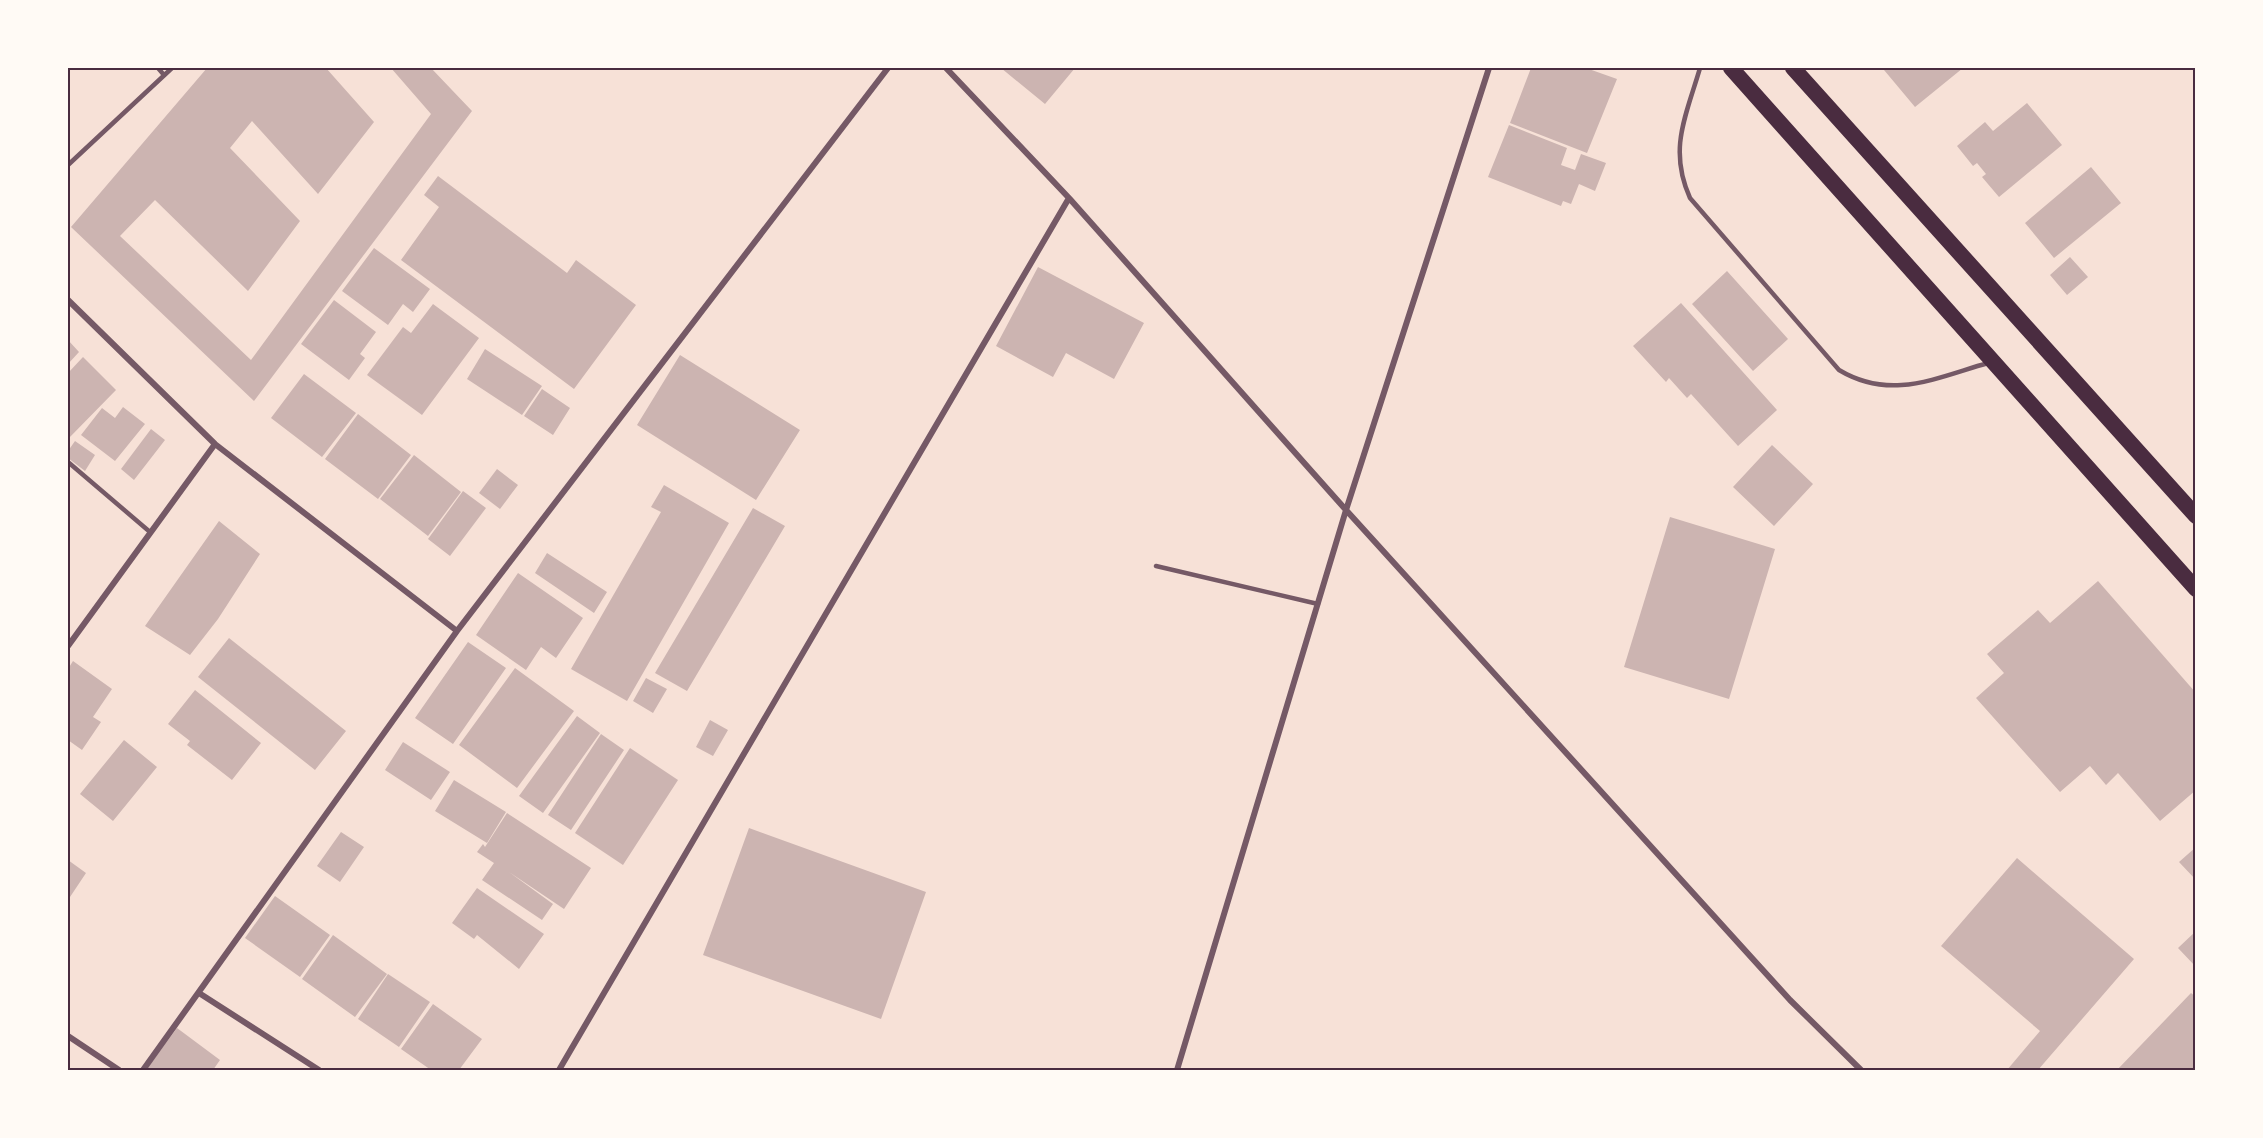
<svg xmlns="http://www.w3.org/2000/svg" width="2263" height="1138" font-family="Lato,sans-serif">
  <rect width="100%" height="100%" fill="#f7e1d7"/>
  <path fill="#ccb4b1" d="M 207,68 L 326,68 L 374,122 L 318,194 L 252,121 L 230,148 L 300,221 L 248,291 L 155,200 L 120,236 L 251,360 L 431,114 L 391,68 L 431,68 L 472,111 L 254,401 L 71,227 Z
    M 1001,68 L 1075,68 L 1045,104 Z
    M 1531,68 L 1586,68 L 1617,79 L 1587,153 L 1510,123 Z
    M 1887,68 L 1963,68 L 1915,107 L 1884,70 Z
    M 2027,103 L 2062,145 L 1999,197 L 1982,177 L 1986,174 L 1977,163 L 1973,166 L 1957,146 L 1985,122 L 1993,131 Z
    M 1509,125 L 1567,148 L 1561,165 L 1575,170 L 1581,154 L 1606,163 L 1595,191 L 1579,184 L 1571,204 L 1563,201 L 1561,206 L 1488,177 Z
    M 2091,167 L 2121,203 L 2054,258 L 2025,223 Z
    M 438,176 L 567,273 L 576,260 L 636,305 L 574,389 L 401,260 L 439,207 L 424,195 Z
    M 374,248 L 430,289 L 413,312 L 403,304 L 388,325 L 342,291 Z
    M 2070,257 L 2088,277 L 2067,295 L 2050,275 Z
    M 1038,267 L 1144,323 L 1114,379 L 1066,353 L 1053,377 L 996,346 Z
    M 1727,271 L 1788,339 L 1753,371 L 1692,304 Z
    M 334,300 L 376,332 L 360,354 L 365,358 L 349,380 L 301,344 Z
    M 1681,303 L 1777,410 L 1738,446 L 1691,394 L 1687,398 L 1669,378 L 1666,382 L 1633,346 Z
    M 433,304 L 479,338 L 422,415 L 367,375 L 403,327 L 411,333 Z
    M 68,340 L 79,352 L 68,364 Z
    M 485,349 L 542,386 L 522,415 L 467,379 Z
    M 680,355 L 800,430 L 756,500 L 637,425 Z
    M 83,357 L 116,390 L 69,438 L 68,373 Z
    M 304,374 L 356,413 L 322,457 L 271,418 Z
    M 542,389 L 570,408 L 553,435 L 524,416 Z
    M 123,407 L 145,424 L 115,461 L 81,435 L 102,408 L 115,418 Z
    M 358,414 L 411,455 L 378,499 L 325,459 Z
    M 151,429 L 165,440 L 134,480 L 121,469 Z
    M 75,441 L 95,455 L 85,471 L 68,458 L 68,451 Z
    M 1772,445 L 1813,484 L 1774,526 L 1733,487 Z
    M 414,455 L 461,492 L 428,536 L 380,499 Z
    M 497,469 L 518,485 L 500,509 L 479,493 Z
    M 664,485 L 729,523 L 627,701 L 571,669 L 661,512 L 651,507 Z
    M 463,491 L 486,508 L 450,556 L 428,539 Z
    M 753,508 L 785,526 L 687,691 L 655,673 Z
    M 1670,517 L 1775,549 L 1729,699 L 1624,667 Z
    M 219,521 L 260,554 L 218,619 L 190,655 L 145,626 Z
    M 547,553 L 607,592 L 594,613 L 535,573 Z
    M 518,573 L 583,618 L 556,658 L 541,647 L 526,670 L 476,635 Z
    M 2098,581 L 2196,693 L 2196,790 L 2160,821 L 2118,773 L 2106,785 L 2090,766 L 2060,792 L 1976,698 L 2004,673 L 1987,654 L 2038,610 L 2050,623 Z
    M 229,638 L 346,731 L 315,770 L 198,677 Z
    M 468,642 L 506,668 L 453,744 L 415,718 Z
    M 73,661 L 112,689 L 93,717 L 101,722 L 82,750 L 68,740 L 68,669 Z
    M 515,668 L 574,711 L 517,788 L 459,745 Z
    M 646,678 L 667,689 L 653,713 L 633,701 Z
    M 195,690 L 261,743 L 232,780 L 187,745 L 190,741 L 168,724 Z
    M 577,716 L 600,733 L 543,813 L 519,796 Z
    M 710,720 L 728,730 L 713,756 L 696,747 Z
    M 601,734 L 624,750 L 571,830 L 548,815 Z
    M 124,740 L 157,767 L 113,821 L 80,794 Z
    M 403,742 L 450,772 L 431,800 L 385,770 Z
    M 630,748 L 678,780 L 623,865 L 575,833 Z
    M 454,780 L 506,812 L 487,843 L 435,811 Z
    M 507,813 L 591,868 L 564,909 L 509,872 L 553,904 L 542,920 L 482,880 L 494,863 L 477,852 L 483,844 L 485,847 Z
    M 749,828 L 926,892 L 881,1019 L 703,955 Z
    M 341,832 L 364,847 L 340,882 L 317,866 Z
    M 2196,847 L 2196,880 L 2179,862 Z
    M 2017,858 L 2134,959 L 2038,1070 L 2007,1070 L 2040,1031 L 1941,946 Z
    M 68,860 L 86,873 L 68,900 Z
    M 477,888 L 544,934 L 519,969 L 477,935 L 474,939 L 452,923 Z
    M 275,896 L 330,935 L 300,977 L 245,938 Z
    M 2196,931 L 2196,967 L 2178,948 Z
    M 333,935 L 387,974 L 355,1017 L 302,979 Z
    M 388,974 L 430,1002 L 399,1047 L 358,1019 Z
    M 2191,993 L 2196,997 L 2196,1070 L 2117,1070 Z
    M 433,1004 L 482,1039 L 459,1070 L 431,1070 L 401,1049 Z
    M 177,1028 L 220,1060 L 213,1070 L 146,1070 Z"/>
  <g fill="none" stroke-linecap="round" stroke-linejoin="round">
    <path stroke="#755966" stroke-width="4.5" d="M 158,68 L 164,75
      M 1700,68 C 1686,116 1668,149 1690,198 L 1839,370 C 1891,401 1935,378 1988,363
      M 68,165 L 172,68
      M 68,462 L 150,532
      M 1156,566 L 1318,604"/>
    <path stroke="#755966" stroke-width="6" d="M 946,68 L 1069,198 L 1346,510 L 1790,1000 L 1861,1070
      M 68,300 L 215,444 L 457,631
      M 68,646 L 215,444
      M 199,993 L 319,1070
      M 68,1036 L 119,1070
      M 143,1070 L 457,631 L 888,68
      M 559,1070 L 1069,198
      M 1177,1070 L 1346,510 L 1489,68"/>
    <path stroke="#4a2c40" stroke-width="16" d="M 1731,68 L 2196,589
      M 1793,68 L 2196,516"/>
  </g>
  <rect width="2263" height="1138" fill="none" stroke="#fffaf5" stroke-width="138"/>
  <rect x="69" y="69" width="2125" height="1000" fill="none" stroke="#4a2c40" stroke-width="2"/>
</svg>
